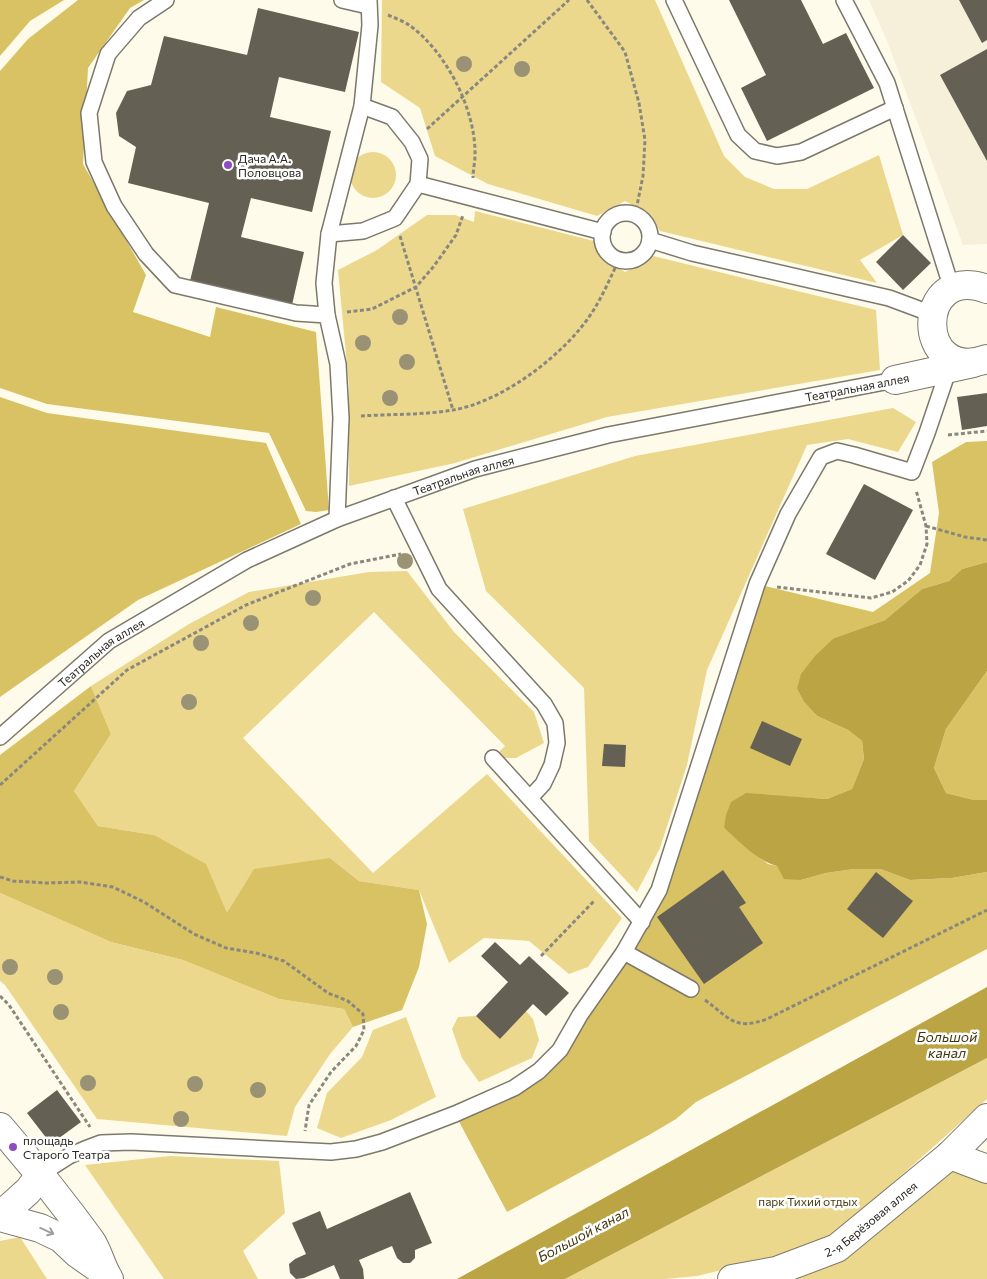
<svg xmlns="http://www.w3.org/2000/svg" width="987" height="1279" font-family="Commissioner,sans-serif">
  <rect width="100%" height="100%" fill="#fefbeb"/>
  <path fill="#f6f0da" d="M 869,0 L 987,0 L 987,244 L 963,245 L 887,41 Z"/>
  <path fill="#ecd88c" d="M 382,0 L 655,0 L 724,156 L 745,177 L 774,189 L 807,189 L 879,155 L 903,235 L 860,260 L 877,283 L 660,231 L 646,212 L 625,201 L 597,216 L 488,184 L 435,156 L 420,108 L 381,82 Z
    M350 175a23 23 0 1 1 46 0a23 23 0 1 1-46 0Z
    M 475,211 L 594,241 L 604,259 L 625,272 L 653,256 L 876,310 L 880,370 L 607,417 L 455,463 L 349,486 L 349,386 L 338,270 L 377,250 L 427,215 L 455,215 L 474,222 Z
    M 893,408 L 916,422 L 898,452 L 848,439 L 807,445 L 707,670 L 687,765 L 660,848 L 637,892 L 589,841 L 584,688 L 486,591 L 463,509 L 635,456 Z
    M 407,571 L 454,632 L 534,712 L 544,743 L 516,758 L 493,758 L 505,746 L 374,612 L 243,738 L 373,873 L 487,774 L 622,918 L 588,967 L 569,974 L 529,941 L 484,938 L 449,963 L 419,890 L 359,881 L 330,858 L 227,914 L 154,835 L 98,826 L 74,791 L 111,734 L 91,686 L 189,624 L 249,592 L 369,572 Z
    M 0,893 L 111,942 L 183,960 L 279,999 L 344,1009 L 353,1027 L 330,1054 L 295,1107 L 287,1136 L 97,1119 L 5,985 L 0,981 Z
    M 526,1011 L 533,1019 L 539,1040 L 532,1058 L 479,1082 L 462,1058 L 452,1029 L 458,1017 L 476,1016 L 500,1039 Z
    M 406,1017 L 436,1097 L 391,1120 L 341,1138 L 317,1128 L 327,1093 L 362,1057 L 373,1030 Z
    M 987,1058 L 987,1099 L 830,1239 L 771,1258 L 697,1276 L 665,1279 L 565,1279 Z
    M 170,1156 L 279,1161 L 285,1213 L 243,1251 L 258,1279 L 164,1279 L 85,1165 Z
    M 952,1168 L 987,1183 L 987,1279 L 791,1279 Z
    M 20,1237 L 47,1279 L 0,1279 L 0,1241 Z"/>
  <path fill="#d9c263" d="M 0,0 L 64,0 L 30,21 L 0,56 Z
    M 78,0 L 144,0 L 130,8 L 88,68 L 83,164 L 146,275 L 133,312 L 210,337 L 216,307 L 316,332 L 329,510 L 316,512 L 306,511 L 269,433 L 47,404 L 0,388 L 0,71 L 28,39 Z
    M 0,397 L 47,413 L 266,443 L 301,524 L 138,600 L 0,697 Z
    M 987,441 L 987,562 L 962,569 L 949,581 L 922,589 L 885,620 L 834,638 L 797,689 L 804,702 L 817,716 L 848,730 L 862,741 L 864,759 L 852,789 L 827,799 L 746,794 L 724,828 L 746,847 L 768,864 L 777,866 L 781,872 L 801,880 L 826,873 L 854,869 L 880,869 L 910,880 L 952,878 L 987,872 L 987,949 L 696,1102 L 676,1119 L 649,1135 L 507,1212 L 455,1114 L 539,1071 L 642,922 L 757,584 L 873,612 L 930,573 L 939,513 L 932,462 L 966,442 Z
    M 987,671 L 987,800 L 974,800 L 946,793 L 934,768 L 946,729 Z
    M 91,686 L 111,734 L 74,791 L 98,826 L 154,835 L 206,864 L 227,913 L 254,869 L 330,858 L 359,881 L 419,890 L 427,924 L 419,967 L 402,1010 L 353,1027 L 344,1009 L 279,999 L 183,960 L 111,942 L 0,893 L 0,755 Z"/>
  <path fill="#bba444" d="M 987,562 L 987,671 L 946,729 L 934,768 L 946,793 L 974,800 L 987,800 L 987,872 L 952,878 L 910,880 L 880,869 L 854,869 L 826,873 L 801,880 L 784,879 L 777,866 C 756,860 740,842 724,828 L 726,815 L 731,802 L 746,793 L 827,799 L 852,789 L 864,759 L 862,741 L 848,730 L 817,716 L 804,702 L 797,689 L 801,674 L 815,656 L 834,638 L 885,620 L 922,589 L 949,581 L 962,569 Z
    M 987,987 L 987,1058 L 565,1279 L 457,1279 Z"/>
  <path fill="#646154" d="M 729,0 L 801,0 L 823,44 L 846,33 L 874,88 L 767,141 L 741,88 L 766,75 Z
    M 959,0 L 987,0 L 987,40 L 982,43 Z
    M 258,8 L 359,32 L 345,92 L 279,77 L 270,117 L 331,131 L 312,212 L 251,198 L 241,237 L 304,252 L 292,305 L 190,281 L 209,203 L 128,183 L 136,147 L 119,136 L 116,113 L 127,91 L 151,85 L 164,36 L 247,55 Z
    M 987,49 L 987,161 L 940,75 Z
    M 903,235 L 931,263 L 903,290 L 876,262 Z
    M 987,393 L 987,426 L 962,430 L 957,397 Z
    M 864,484 L 913,510 L 875,580 L 826,554 Z
    M 762,721 L 802,739 L 790,766 L 750,748 Z
    M 604,744 L 626,745 L 625,767 L 602,766 Z
    M 723,870 L 746,903 L 739,907 L 763,943 L 704,984 L 657,917 Z
    M 876,872 L 913,901 L 883,938 L 847,909 Z
    M 495,942 L 520,965 L 529,956 L 569,993 L 546,1016 L 533,1004 L 500,1039 L 476,1016 L 508,982 L 481,956 Z
    M 57,1090 L 81,1122 L 51,1144 L 27,1113 Z
    M 410,1192 L 432,1243 L 415,1250 L 415,1258 L 410,1263 L 403,1263 L 397,1258 L 392,1246 L 359,1260 L 363,1269 L 364,1279 L 340,1279 L 334,1265 L 304,1278 L 296,1279 L 290,1273 L 289,1264 L 295,1259 L 306,1254 L 292,1223 L 320,1211 L 327,1229 Z"/>
  <g fill="none" stroke-linecap="round" stroke-linejoin="round">
    <defs>
      <g id="service">
        <path d="M 166,0 L 139,18 L 108,54 L 89,113 L 94,162 L 114,206 L 146,254 L 175,285 L 296,313 L 327,315 L 338,364 L 341,418 L 337,519"/>
        <path d="M 342,0 L 368,6"/>
        <path d="M 674,0 L 738,135 L 755,151 L 777,156 L 801,152 L 895,108"/>
        <path d="M 844,0 L 887,83 L 952,289"/>
        <path d="M 418,184 L 603,232"/>
        <circle cx="626" cy="237" r="24"/>
        <path d="M 329,234 L 363,231 L 395,218 L 418,184 L 420,159 L 412,142 L 392,117 L 362,106"/>
        <path d="M 650,240 L 692,253 L 889,298 L 932,314"/>
        <path d="M 327,315 L 324,283 L 329,234 L 362,106 L 370,25 L 369,0"/>
        <path d="M 394,498 L 439,589 L 544,704 L 555,723 L 557,743 L 552,765 L 543,784 L 530,798"/>
        <path id="s1" d="M 0,737 L 109,641 L 247,560 L 337,519 L 475,469 L 608,435 L 895,380"/>
        <path d="M 493,758 L 642,922"/>
        <path d="M 624,952 L 691,989"/>
        <path d="M 41,1174 L 69,1156 L 85,1149 L 101,1143 L 131,1142 L 331,1152 L 356,1149 L 382,1142 L 455,1114 L 514,1088 L 539,1071 L 560,1050 L 580,1015 L 624,952 L 659,890 L 757,584 L 788,514 L 821,457 L 837,451 L 854,455 L 912,472 L 927,433 L 949,368"/>
      </g>
      <g id="minor">
        <path d="M 987,289 C 914,262 914,385 987,359"/>
        <path d="M 895,380 L 973,363"/>
        <path d="M 0,1127 C 32,1164 62,1201 91,1241 C 99,1253 101,1267 109,1279"/>
        <path d="M 950,1155 L 987,1169"/>
        <path d="M 0,1216 L 28,1191 L 41,1174"/>
        <path d="M 0,1217 L 40,1228 L 61,1238 L 78,1254 L 101,1270"/>
        <path id="s2" d="M 732,1279 L 776,1271 L 837,1248 L 950,1155 L 987,1118"/>
      </g>
    </defs>
    <use href="#service" stroke="#7c786b" stroke-width="18"/>
    <use href="#minor" stroke="#7c786b" stroke-width="30"/>
    <path stroke="#8a887e" stroke-width="3" stroke-dasharray="4 2.5" stroke-linecap="butt" d="M 587,0 L 625,52 L 639,103 L 645,140 L 643,176 L 635,215
      M 388,15 C 395,18 403,21 409,25 C 446,51 476,110 475,155 C 475,162 473,170 473,178
      M 427,129 L 569,0
      M 400,236 L 453,410
      M 347,312 L 372,309 L 416,287 L 434,266 L 456,235 L 463,215
      M 361,416 C 390,414 425,415 453,410 C 502,402 564,355 591,314 C 602,298 610,278 619,260
      M 948,435 L 987,431
      M 926,526 L 965,537 L 987,540
      M 777,587 L 871,598 L 892,592 L 908,581 L 920,565 L 927,544 L 926,526 L 916,490
      M 0,785 L 127,670 L 246,605 L 350,564 L 401,554
      M 0,877 L 13,881 L 47,883 L 80,882 L 113,887 L 144,902 L 194,934 L 226,948 L 256,953 L 284,961 L 328,993 L 348,1001 L 363,1014 L 364,1030 L 356,1046 L 331,1072 L 309,1105 L 305,1131
      M 541,956 L 595,900
      M 0,996 L 9,1005 L 90,1127
      M 705,1000 C 730,1018 734,1031 767,1019 L 987,910"/>
    <use href="#service" stroke="#fff" stroke-width="15"/>
    <use href="#minor" stroke="#fff" stroke-width="28"/>
  </g>
  <g fill="#999275">
    <circle cx="464" cy="64" r="8"/>
    <circle cx="522" cy="69" r="8"/>
    <circle cx="400" cy="317" r="8"/>
    <circle cx="363" cy="343" r="8"/>
    <circle cx="407" cy="362" r="8"/>
    <circle cx="390" cy="398" r="8"/>
    <circle cx="405" cy="561" r="8"/>
    <circle cx="313" cy="598" r="8"/>
    <circle cx="251" cy="623" r="8"/>
    <circle cx="201" cy="643" r="8"/>
    <circle cx="189" cy="702" r="8"/>
    <circle cx="10" cy="967" r="8"/>
    <circle cx="55" cy="977" r="8"/>
    <circle cx="61" cy="1012" r="8"/>
    <circle cx="88" cy="1083" r="8"/>
    <circle cx="195" cy="1084" r="8"/>
    <circle cx="258" cy="1090" r="8"/>
    <circle cx="181" cy="1119" r="8"/>
  </g>
  <defs><path id="oneway-shaft" d="M-6 0H5M1.5-3L5.5 0L1.5 3" fill="none" stroke-width="1.6" stroke-linecap="round" stroke-linejoin="round" transform="scale(1.25)"/></defs>
  <use stroke="#9e9e9b" href="#oneway-shaft" transform="translate(47 1231) rotate(24)"/>
  <g fill="#8d4ec4" stroke="#fff" stroke-width="2">
    <circle cx="228" cy="165" r="5"/>
    <circle cx="13" cy="1147" r="5"/>
  </g>
  <g text-anchor="middle" dominant-baseline="central" stroke-width="5" stroke-linejoin="round" paint-order="stroke">
    <g font-size="12" fill="#282721" stroke="#fff" text-anchor="start">
      <text x="238" y="158">Дача А.А.<tspan x="238" dy="14">Половцова</tspan></text>
      <text x="23" y="1140">площадь<tspan x="23" dy="14">Старого Театра</tspan></text>
    </g>
    <g font-size="12" fill="#282721" stroke="#fff">
      <text transform="translate(857 387) rotate(-11)">Театральная аллея</text>
      <text stroke="none"><textPath href="#s1" startOffset="538">Театральная аллея</textPath></text>
      <text stroke="none"><textPath href="#s1" startOffset="132">Театральная аллея</textPath></text>
      <text stroke="none"><textPath href="#s2" startOffset="154">2-я Берёзовая аллея</textPath></text>
    </g>
    <g font-size="12" fill="#463c14" stroke="#fff">
      <text x="808" y="1201">парк Тихий отдых</text>
    </g>
    <g font-size="14" font-style="italic" fill="#40370d" stroke="#fff">
      <text x="947" y="1036">Большой<tspan x="947" dy="16">канал</tspan></text>
      <text transform="translate(583 1234) rotate(-28)">Большой канал</text>
    </g>
  </g>
</svg>
